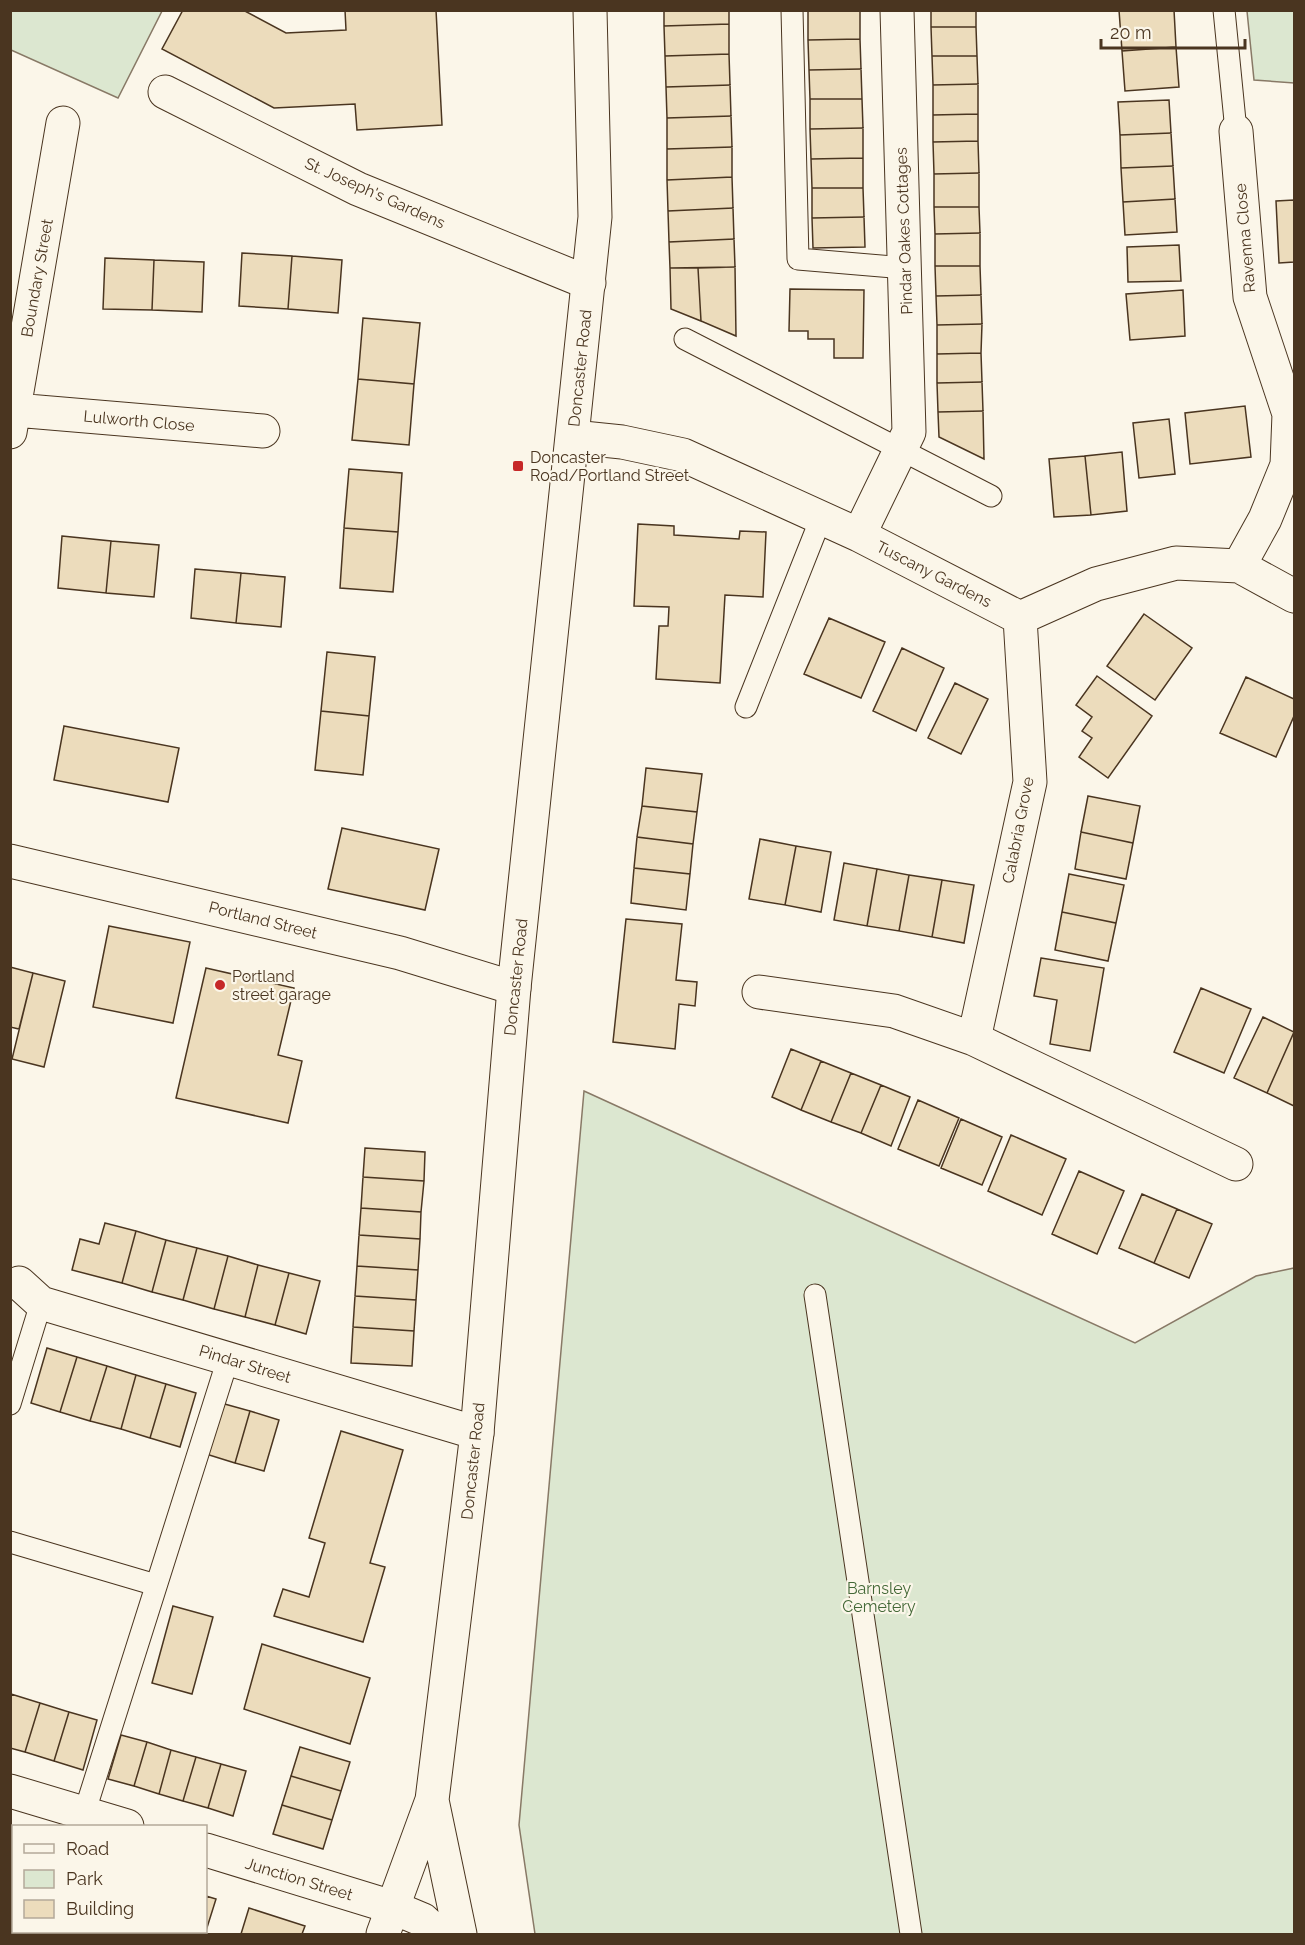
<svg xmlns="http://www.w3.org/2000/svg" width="1305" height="1945" font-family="Raleway,sans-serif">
  <rect width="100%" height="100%" fill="#fbf6e9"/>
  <path fill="#dce7d0" stroke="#887966" stroke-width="1.5" d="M 11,10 L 162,10 L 162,11 L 118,98 L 11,50 Z
    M 1247,11 L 1294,11 L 1294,83 L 1254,80 Z
    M 584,1091 L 1135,1343 L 1256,1276 L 1294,1268 L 1294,1934 L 535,1934 L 519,1825 Z"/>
  <path fill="#ecdcbc" stroke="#4a3520" stroke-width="1.5" d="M 183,10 L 243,10 L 286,33 L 346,30 L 345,10 L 436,10 L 442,125 L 357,130 L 355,104 L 274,108 L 162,49 Z
    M 664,10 L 729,10 L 729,24 L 664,26 Z
    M 808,10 L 860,10 L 860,39 L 808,40 Z
    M 931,10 L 976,10 L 976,27 L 931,27 Z
    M 1119,10 L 1174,10 L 1176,47 L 1122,51 Z
    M 729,24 L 729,54 L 665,56 L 664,26 Z
    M 931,27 L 976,27 L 977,56 L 932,56 Z
    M 860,39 L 861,69 L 809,70 L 808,40 Z
    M 1176,47 L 1179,87 L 1125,91 L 1122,51 Z
    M 729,54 L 730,85 L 666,87 L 665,56 Z
    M 932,56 L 977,56 L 978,84 L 933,85 Z
    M 861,69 L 862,99 L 810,99 L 809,70 Z
    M 978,84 L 978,114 L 933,115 L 933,85 Z
    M 730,85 L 731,116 L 667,118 L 666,87 Z
    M 810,99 L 862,99 L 863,128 L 810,129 Z
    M 1169,100 L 1171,133 L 1120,135 L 1118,102 Z
    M 978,114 L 978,141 L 933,142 L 933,115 Z
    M 731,116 L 732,147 L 667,149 L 667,118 Z
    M 863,128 L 863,158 L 811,159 L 810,129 Z
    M 1171,133 L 1173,166 L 1121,168 L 1120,135 Z
    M 978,141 L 979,173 L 934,174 L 933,142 Z
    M 732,147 L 732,177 L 667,180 L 667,149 Z
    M 863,158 L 863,188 L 812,188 L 811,159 Z
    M 1173,166 L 1175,199 L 1123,202 L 1121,168 Z
    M 979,173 L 979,207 L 934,207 L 934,174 Z
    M 732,177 L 733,208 L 668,211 L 667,180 Z
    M 812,188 L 863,188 L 864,217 L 812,218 Z
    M 1175,199 L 1177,232 L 1125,235 L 1123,202 Z
    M 1294,200 L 1294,262 L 1279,263 L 1276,201 Z
    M 934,207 L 979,207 L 980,233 L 935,234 Z
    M 733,208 L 734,239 L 669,242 L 668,211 Z
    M 864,217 L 865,247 L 813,248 L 812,218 Z
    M 980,233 L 980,266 L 935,266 L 935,234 Z
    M 734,239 L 735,267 L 670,268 L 669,242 Z
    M 1179,245 L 1181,281 L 1128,282 L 1127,247 Z
    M 242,253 L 292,256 L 288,309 L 239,306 Z
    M 292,256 L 342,260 L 338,313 L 288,309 Z
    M 105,258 L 154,260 L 152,310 L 103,309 Z
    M 154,260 L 204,262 L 202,312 L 152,310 Z
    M 935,266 L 980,266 L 981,295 L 936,296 Z
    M 735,267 L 736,336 L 701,321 L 698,268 Z
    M 670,268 L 698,268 L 701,321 L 671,309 Z
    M 790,289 L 864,290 L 863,358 L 834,358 L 834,339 L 808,339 L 808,331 L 789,331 Z
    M 1183,290 L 1185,336 L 1130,340 L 1126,294 Z
    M 981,295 L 982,324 L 937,325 L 936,296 Z
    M 363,318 L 420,323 L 414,384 L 358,379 Z
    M 982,324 L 981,353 L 937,354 L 937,325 Z
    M 981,353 L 982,382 L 937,383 L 937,354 Z
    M 358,379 L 414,384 L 409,445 L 352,440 Z
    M 982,382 L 983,411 L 938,412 L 937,383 Z
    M 1245,406 L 1251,457 L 1190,464 L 1185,413 Z
    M 983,411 L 984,459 L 939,437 L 938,412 Z
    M 1169,419 L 1175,474 L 1139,478 L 1133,423 Z
    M 1122,452 L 1127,511 L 1091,515 L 1085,456 Z
    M 1085,456 L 1091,515 L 1054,517 L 1049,459 Z
    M 349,469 L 402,473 L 398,532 L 344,528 Z
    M 638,524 L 674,526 L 674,535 L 739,539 L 740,531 L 766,532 L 763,597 L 725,595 L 720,683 L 656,679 L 659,626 L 668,626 L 669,607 L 634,606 Z
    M 344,528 L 398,532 L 393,592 L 340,588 Z
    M 62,536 L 111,541 L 106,593 L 58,588 Z
    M 111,541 L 159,545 L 154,597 L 106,593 Z
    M 195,569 L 241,573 L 236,623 L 191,618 Z
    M 241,573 L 285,577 L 281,627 L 236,623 Z
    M 1144,614 L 1192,648 L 1155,700 L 1107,666 Z
    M 829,618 L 885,642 L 861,698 L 804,674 Z
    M 902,648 L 944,668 L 916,731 L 873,711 Z
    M 327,652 L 375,657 L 369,716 L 321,711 Z
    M 1097,676 L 1152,716 L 1108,778 L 1079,757 L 1092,738 L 1082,731 L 1092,717 L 1076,705 Z
    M 1246,677 L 1294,699 L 1294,716 L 1276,757 L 1220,733 Z
    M 955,683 L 988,699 L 961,754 L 928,738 Z
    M 321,711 L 369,716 L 363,775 L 315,770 Z
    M 64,726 L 179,748 L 168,802 L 54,780 Z
    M 646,768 L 702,774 L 697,812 L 642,806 Z
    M 1088,796 L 1140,806 L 1133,843 L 1081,832 Z
    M 642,806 L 697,812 L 693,844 L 637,837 Z
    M 342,828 L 439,849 L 425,910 L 328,889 Z
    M 1081,832 L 1133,843 L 1126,879 L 1075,869 Z
    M 637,837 L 693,844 L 690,874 L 634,868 Z
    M 760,839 L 796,846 L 785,905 L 749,899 Z
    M 796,846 L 831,852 L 821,912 L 785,905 Z
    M 844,863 L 877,869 L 867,926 L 834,920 Z
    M 634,868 L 690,874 L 686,910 L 631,903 Z
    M 877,869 L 909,875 L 899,931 L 867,926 Z
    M 1069,874 L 1124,885 L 1116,923 L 1062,912 Z
    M 909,875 L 942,880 L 932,937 L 899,931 Z
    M 942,880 L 974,885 L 964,943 L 932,937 Z
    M 1062,912 L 1116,923 L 1108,961 L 1055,950 Z
    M 626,919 L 682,924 L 676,980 L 697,982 L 695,1006 L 679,1004 L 675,1049 L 613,1042 Z
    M 109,926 L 190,942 L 173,1023 L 93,1007 Z
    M 1041,958 L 1104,968 L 1090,1051 L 1050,1044 L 1057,1000 L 1034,996 Z
    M 10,967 L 33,973 L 19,1029 L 10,1027 Z
    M 206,968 L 294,988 L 278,1055 L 302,1061 L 288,1123 L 176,1098 Z
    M 33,973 L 65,981 L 44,1067 L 12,1059 Z
    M 1201,988 L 1251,1009 L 1224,1073 L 1174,1052 Z
    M 1263,1017 L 1294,1032 L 1267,1093 L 1234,1078 Z
    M 1294,1032 L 1294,1106 L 1267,1093 Z
    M 791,1049 L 821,1061 L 801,1110 L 772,1097 Z
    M 821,1061 L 851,1073 L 831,1122 L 801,1110 Z
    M 851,1073 L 881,1085 L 861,1133 L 831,1122 Z
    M 881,1085 L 910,1097 L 891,1146 L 861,1133 Z
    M 918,1100 L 959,1118 L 939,1166 L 898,1149 Z
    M 961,1119 L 1002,1137 L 982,1185 L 941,1168 Z
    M 1011,1135 L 1066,1159 L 1042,1215 L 988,1191 Z
    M 365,1148 L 425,1152 L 424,1181 L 363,1177 Z
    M 1079,1171 L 1124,1191 L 1097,1254 L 1052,1234 Z
    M 363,1177 L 424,1181 L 421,1212 L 361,1208 Z
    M 1142,1194 L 1177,1209 L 1154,1263 L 1119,1248 Z
    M 361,1208 L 421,1212 L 420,1239 L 359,1235 Z
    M 1177,1209 L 1212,1224 L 1189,1278 L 1154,1263 Z
    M 105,1223 L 136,1231 L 122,1283 L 72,1270 L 80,1239 L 99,1244 Z
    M 136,1231 L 166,1240 L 152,1292 L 122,1283 Z
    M 359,1235 L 420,1239 L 418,1270 L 357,1266 Z
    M 166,1240 L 197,1248 L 183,1300 L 152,1292 Z
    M 197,1248 L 228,1256 L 214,1309 L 183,1300 Z
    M 228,1256 L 258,1265 L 245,1317 L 214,1309 Z
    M 258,1265 L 289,1273 L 275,1325 L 245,1317 Z
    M 357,1266 L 418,1270 L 416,1300 L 355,1296 Z
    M 289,1273 L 320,1281 L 306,1334 L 275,1325 Z
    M 355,1296 L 416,1300 L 414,1331 L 353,1327 Z
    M 353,1327 L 414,1331 L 412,1366 L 351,1363 Z
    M 47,1348 L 77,1357 L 60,1412 L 31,1403 Z
    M 77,1357 L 107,1366 L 90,1421 L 60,1412 Z
    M 107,1366 L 136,1375 L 121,1429 L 90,1421 Z
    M 136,1375 L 166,1384 L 150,1438 L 121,1429 Z
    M 166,1384 L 196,1393 L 180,1447 L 150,1438 Z
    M 221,1403 L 250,1411 L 235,1463 L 206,1454 Z
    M 250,1411 L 279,1420 L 264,1471 L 235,1463 Z
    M 341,1431 L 403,1450 L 370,1563 L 385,1567 L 363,1642 L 274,1616 L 283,1589 L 309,1597 L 325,1543 L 309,1538 Z
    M 173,1606 L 213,1617 L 192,1694 L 152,1683 Z
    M 262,1644 L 370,1678 L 350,1744 L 244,1709 Z
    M 11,1694 L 40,1703 L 25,1752 L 10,1748 Z
    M 40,1703 L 69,1712 L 54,1761 L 25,1752 Z
    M 69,1712 L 97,1720 L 83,1770 L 54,1761 Z
    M 121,1735 L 147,1742 L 134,1786 L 108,1779 Z
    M 147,1742 L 171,1750 L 159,1794 L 134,1786 Z
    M 300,1747 L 350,1762 L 341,1791 L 291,1776 Z
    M 171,1750 L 196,1757 L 183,1801 L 159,1794 Z
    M 196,1757 L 221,1764 L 208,1808 L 183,1801 Z
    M 221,1764 L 246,1771 L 233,1816 L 208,1808 Z
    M 291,1776 L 341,1791 L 332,1820 L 282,1805 Z
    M 282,1805 L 332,1820 L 323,1849 L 273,1834 Z
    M 14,1844 L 14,1892 L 10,1891 L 10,1854 Z
    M 206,1896 L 216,1899 L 205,1934 L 173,1934 L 174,1932 L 206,1932 Z
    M 249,1908 L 305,1926 L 302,1934 L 241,1934 Z"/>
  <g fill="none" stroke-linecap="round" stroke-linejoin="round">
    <defs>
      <path id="service" d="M 792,10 L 798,259 L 905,268
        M 1224,10 L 1236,131
        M 685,339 L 991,496
        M 746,707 L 821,518
        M 815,1295 L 911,1934
        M 10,1404 L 41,1303
        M 10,1542 L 156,1585
        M 84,1814 L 228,1359
        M 94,1934 L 95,1932"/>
      <path id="minor" d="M 165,92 L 358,189 L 589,283
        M 1236,131 L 1250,297 L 1289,414 L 1287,465 L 1265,519 L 1239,566
        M 15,410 L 263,431
        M 10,432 L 63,123
        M 573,437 L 622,442 L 683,455 L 859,535 L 1020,618 L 1096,584 L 1176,563 L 1239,566 L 1294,596
        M 859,535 L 909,432 L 897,10
        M 10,861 L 400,953 L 514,988
        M 759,992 L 894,1011 L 974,1039 L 1236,1164
        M 974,1039 L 1030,782 L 1020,618
        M 19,1283 L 41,1303 L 477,1433
        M 10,1791 L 127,1826
        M 206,1850 L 392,1907"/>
      <path id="trunk" d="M 432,1800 L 460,1934
        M 392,1907 L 423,1920 L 438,1934
        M 383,1934 L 432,1800 L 477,1433 L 514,988 L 595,217 L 590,10"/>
    </defs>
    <use href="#service" stroke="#4a3520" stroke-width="23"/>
    <use href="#minor" stroke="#4a3520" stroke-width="35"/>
    <use href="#trunk" stroke="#4a3520" stroke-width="35"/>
    <use href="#service" stroke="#fbf6e9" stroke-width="21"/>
    <use href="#minor" stroke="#fbf6e9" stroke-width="33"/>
    <use href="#trunk" stroke="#fbf6e9" stroke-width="33"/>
  </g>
  <g fill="#c62828" stroke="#fbf6e9" stroke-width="2">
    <rect x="512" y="460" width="12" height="12" rx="3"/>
    <circle cx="220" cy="985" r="6"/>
  </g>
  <g text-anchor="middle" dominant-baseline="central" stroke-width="4.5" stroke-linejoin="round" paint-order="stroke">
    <g font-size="16" fill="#4a3520" stroke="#fbf6e9">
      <text transform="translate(375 193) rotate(24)">St. Joseph's Gardens</text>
      <text transform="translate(904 231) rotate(-92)">Pindar Oakes Cottages</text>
      <text transform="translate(1245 238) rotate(-95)">Ravenna Close</text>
      <text transform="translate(37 278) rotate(-80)">Boundary Street</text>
      <text transform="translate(580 368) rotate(-84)">Doncaster Road</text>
      <text transform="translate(139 421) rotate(5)">Lulworth Close</text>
      <text transform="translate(934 574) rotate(27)">Tuscany Gardens</text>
      <text transform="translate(1018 830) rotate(-79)">Calabria Grove</text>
      <text transform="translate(263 920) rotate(14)">Portland Street</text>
      <text transform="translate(516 977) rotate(-84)">Doncaster Road</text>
      <text transform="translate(245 1364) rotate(17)">Pindar Street</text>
      <text transform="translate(473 1461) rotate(-84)">Doncaster Road</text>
      <text transform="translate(299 1879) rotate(17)">Junction Street</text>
    </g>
    <g font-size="16" fill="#4a3520" stroke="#fbf6e9" text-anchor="start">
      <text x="530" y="457">Doncaster<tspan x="530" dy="18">Road/Portland Street</tspan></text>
      <text x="232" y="976">Portland<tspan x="232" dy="18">street garage</tspan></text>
    </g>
    <g font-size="16" fill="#436837" stroke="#fbf6e9">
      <text x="879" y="1588">Barnsley<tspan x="879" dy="18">Cemetery</tspan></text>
    </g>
  </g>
  <rect width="1305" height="1945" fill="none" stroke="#4a3520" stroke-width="24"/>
  <rect x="12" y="1825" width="195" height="108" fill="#fbf6e9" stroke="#b4a999" stroke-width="1.5"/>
  <rect x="24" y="1844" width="30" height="9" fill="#fbf6e9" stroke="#b4a999" stroke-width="1.5"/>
  <text x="66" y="1855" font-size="18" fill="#4a3520">Road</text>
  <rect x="24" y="1870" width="30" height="18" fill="#dce7d0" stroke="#b4a999" stroke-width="1.5"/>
  <text x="66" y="1885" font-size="18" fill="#4a3520">Park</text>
  <rect x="24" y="1900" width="30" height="18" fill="#ecdcbc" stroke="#b4a999" stroke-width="1.5"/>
  <text x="66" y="1915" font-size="18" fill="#4a3520">Building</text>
  <path d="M1101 39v9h144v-9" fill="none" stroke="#4a3520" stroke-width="3"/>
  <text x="1110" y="39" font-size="18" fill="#4a3520" stroke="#fbf6e9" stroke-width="4.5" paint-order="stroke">20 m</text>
</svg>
